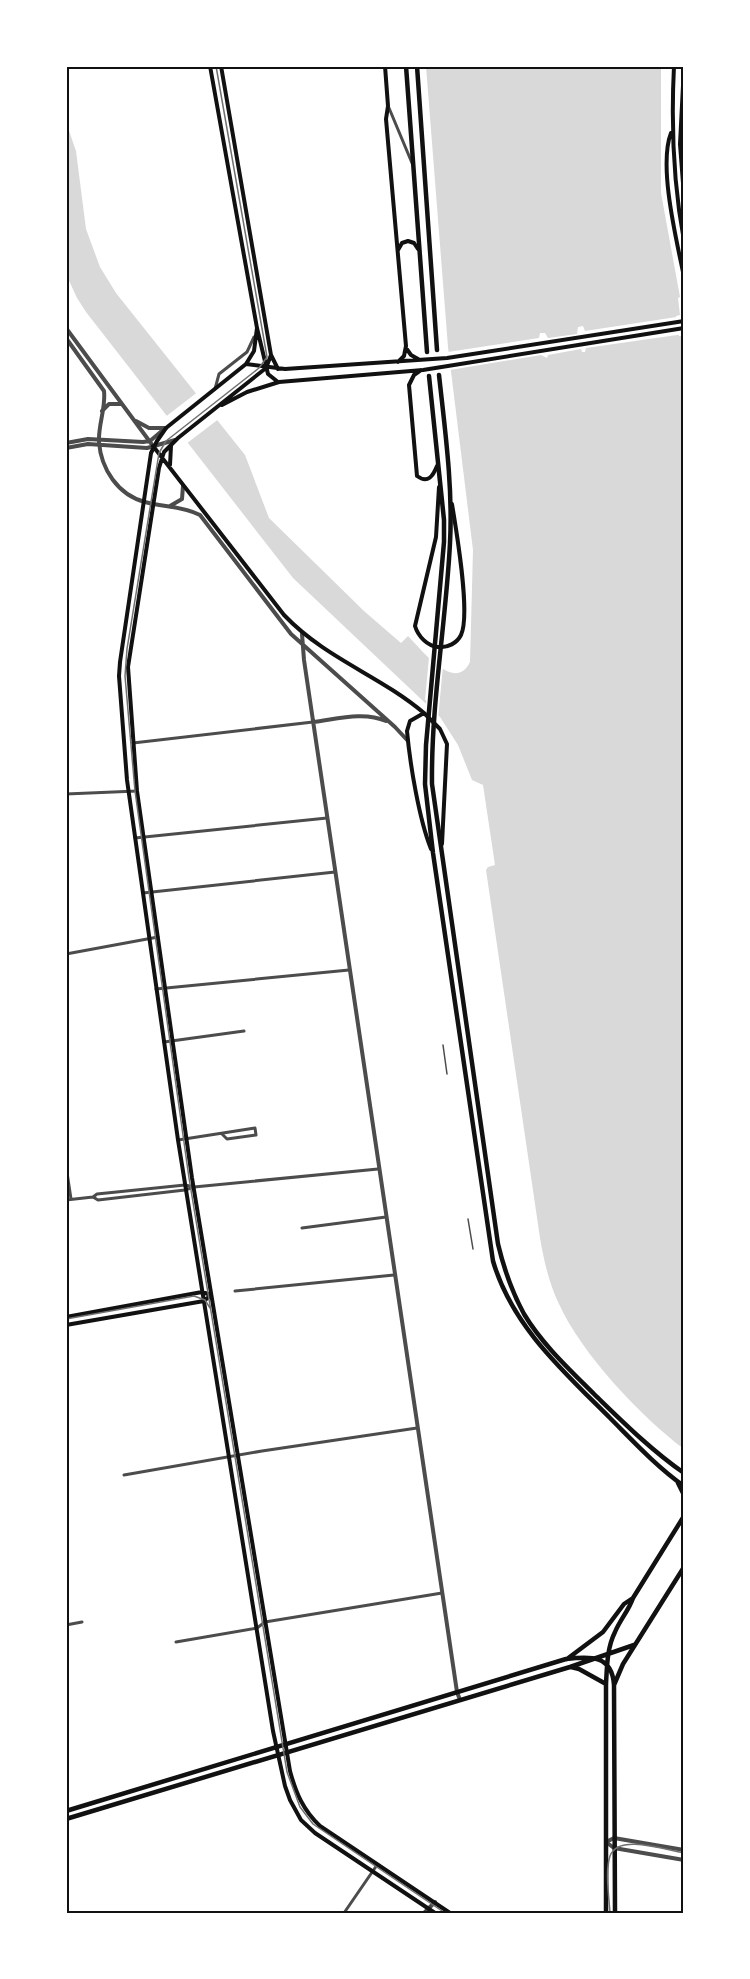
<svg xmlns="http://www.w3.org/2000/svg" width="750" height="1979" font-family="Georgia,serif">
  <rect width="100%" height="100%" fill="#fff"/>
  <path fill="#d9d9d9" d="M 426,66 L 661,66 L 661,193 L 680,297 L 678,298 L 680,315 L 676,316 L 679,336 L 684,336 L 684,1449 C 641,1417 581,1353 559,1304 C 549,1283 544,1261 540,1238 L 486,870 L 488,867 L 495,865 L 483,785 L 472,780 L 458,745 L 440,717 L 293,578 L 86,312 L 77,298 L 66,274 L 66,122 L 76,151 L 86,229 L 100,267 L 116,293 L 245,455 L 269,518 L 364,611 L 401,643 L 408,636 C 420,648 455,694 470,662 L 473,550 L 448,347 Z"/>
  <path fill="#fff" d="M 683,316 L 679,319 L 681,333 L 684,334 L 586,348 L 585,352 L 582,352 L 581,349 L 548,355 L 547,358 L 541,355 L 450,370 L 452,383 L 450,383 L 445,349 L 448,352 L 539,338 L 540,333 L 545,333 L 548,338 L 577,334 L 578,327 L 583,326 L 585,331 Z
    M 199,391 L 220,418 L 186,444 L 164,418 Z
    M 431,654 L 443,666 L 438,719 L 426,707 L 426,700 L 425,700 L 429,657 Z"/>
  <g fill="none" stroke-linecap="round" stroke-linejoin="round">
    <path stroke="#4c4c4c" stroke-width="1.5" d="M 443,1045 L 447,1074
      M 468,1219 L 473,1249"/>
    <path stroke="#4c4c4c" stroke-width="3" d="M 389,108 L 412,163
      M 215,389 L 219,374 L 247,352 L 254,337
      M 133,743 L 313,722
      M 66,794 L 137,791
      M 135,838 L 327,818
      M 143,893 L 335,872
      M 66,954 L 158,937
      M 156,989 L 349,970
      M 164,1042 L 244,1031
      M 178,1140 L 255,1128 L 256,1135 L 227,1139 L 222,1134
      M 66,1166 L 71,1199
      M 185,1185 L 194,1187 L 185,1190 L 98,1200 L 93,1197 L 97,1194 Z
      M 194,1187 L 378,1169
      M 66,1200 L 93,1197
      M 302,1228 L 386,1217
      M 235,1291 L 394,1275
      M 124,1475 L 262,1451 L 417,1428
      M 66,1625 L 82,1622
      M 176,1642 L 257,1628 L 265,1622 L 442,1593
      M 344,1913 L 377,1865"/>
    <path stroke="#4c4c4c" stroke-width="4" d="M 66,328 L 153,446
      M 66,338 L 104,391 C 106,408 98,425 99,442 C 101,469 118,495 145,502 C 163,507 183,506 200,515 L 291,634 L 395,727 L 408,741
      M 102,411 L 109,404 L 122,404
      M 136,421 L 149,428 L 166,428
      M 66,443 L 88,439 L 143,442 L 150,441 L 163,430
      M 66,448 L 88,444 L 147,448 L 175,440
      M 170,506 L 182,499 L 183,486
      M 302,634 L 304,660 L 457,1692 L 460,1700
      M 313,722 C 337,719 364,711 386,721
      M 684,1850 L 614,1838 L 606,1842 L 614,1848 L 684,1860
      M 424,1913 L 435,1902"/>
    <path stroke="#111" stroke-width="4" d="M 210,66 L 257,328 L 268,374 L 278,382
      M 221,66 L 271,355 L 278,369
      M 385,66 L 388,106 L 386,119 L 406,346 L 404,356 L 398,362
      M 674,66 C 671,125 673,182 684,241
      M 684,66 L 680,144 L 684,196
      M 671,133 C 658,166 677,242 684,277
      M 398,250 L 402,243 L 408,241 L 414,243 L 418,249
      M 257,328 L 254,351 L 246,364 L 166,428 L 157,441 L 151,453 L 120,662 L 119,676 L 127,780 L 178,1140 L 273,1731 L 285,1786 L 290,1800 L 301,1820 L 315,1833 L 435,1913
      M 406,348 L 411,355 L 418,359
      M 271,355 L 266,368 L 178,438 L 164,452 L 159,468 L 128,667 L 137,791 L 192,1178 L 290,1771 C 296,1793 303,1810 320,1826 L 450,1913
      M 246,364 L 285,369 L 447,358 L 684,321
      M 421,370 L 414,375 L 409,385 L 417,476 C 428,484 433,476 437,466
      M 222,405 L 247,392 L 279,382 L 423,370 L 684,328
      M 153,446 L 284,615 C 326,659 379,675 424,713
      M 170,465 L 171,446
      M 439,487 L 436,537 L 415,626 C 418,636 427,646 438,647 C 448,648 457,643 461,635 C 471,614 456,529 452,504
      M 431,849 C 419,819 410,764 407,731 L 410,721 L 424,713 L 440,729 L 447,744 L 442,844
      M 66,1317 L 202,1292 L 211,1295
      M 66,1325 L 204,1301 L 211,1295"/>
    <path stroke="#111" stroke-width="4.5" d="M 406,66 L 427,352
      M 417,66 L 437,350
      M 439,375 C 445,430 453,487 450,543 C 446,623 431,703 432,784 L 498,1244 C 504,1269 512,1292 524,1314 C 542,1344 569,1369 594,1394 C 623,1422 651,1450 684,1473
      M 429,376 L 444,520 L 444,542 L 426,745 L 425,784 L 433,853 L 493,1261 C 512,1326 563,1371 610,1418 C 633,1441 657,1467 684,1486
      M 678,1483 L 684,1495
      M 567,1659 L 603,1632 L 624,1604 L 633,1598
      M 571,1667 L 579,1669 L 606,1684
      M 66,1811 L 566,1659 C 591,1656 612,1655 614,1685
      M 66,1819 L 570,1667 L 634,1645
      M 606,1913 L 606,1684 C 607,1666 607,1648 615,1632 C 620,1620 629,1610 633,1598 L 684,1516
      M 615,1913 L 614,1685 L 623,1664 L 684,1567"/>
    <path stroke="#707070" stroke-width="1.5" d="M 216,66 L 267,357 L 259,368 L 166,441 L 159,453 L 127,649 L 125,676 L 135,791 L 189,1178 L 287,1772 L 300,1807 L 313,1824 L 445,1913
      M 66,1319 L 194,1296 L 205,1300 L 210,1308
      M 610,1913 C 609,1898 605,1870 610,1856 C 618,1833 666,1850 684,1853"/>
  </g>
  <rect width="750" height="1979" fill="none" stroke="#ffffff" stroke-width="135"/>
  <rect x="68" y="68" width="614" height="1844" fill="none" stroke="#111" stroke-width="2"/>
</svg>
